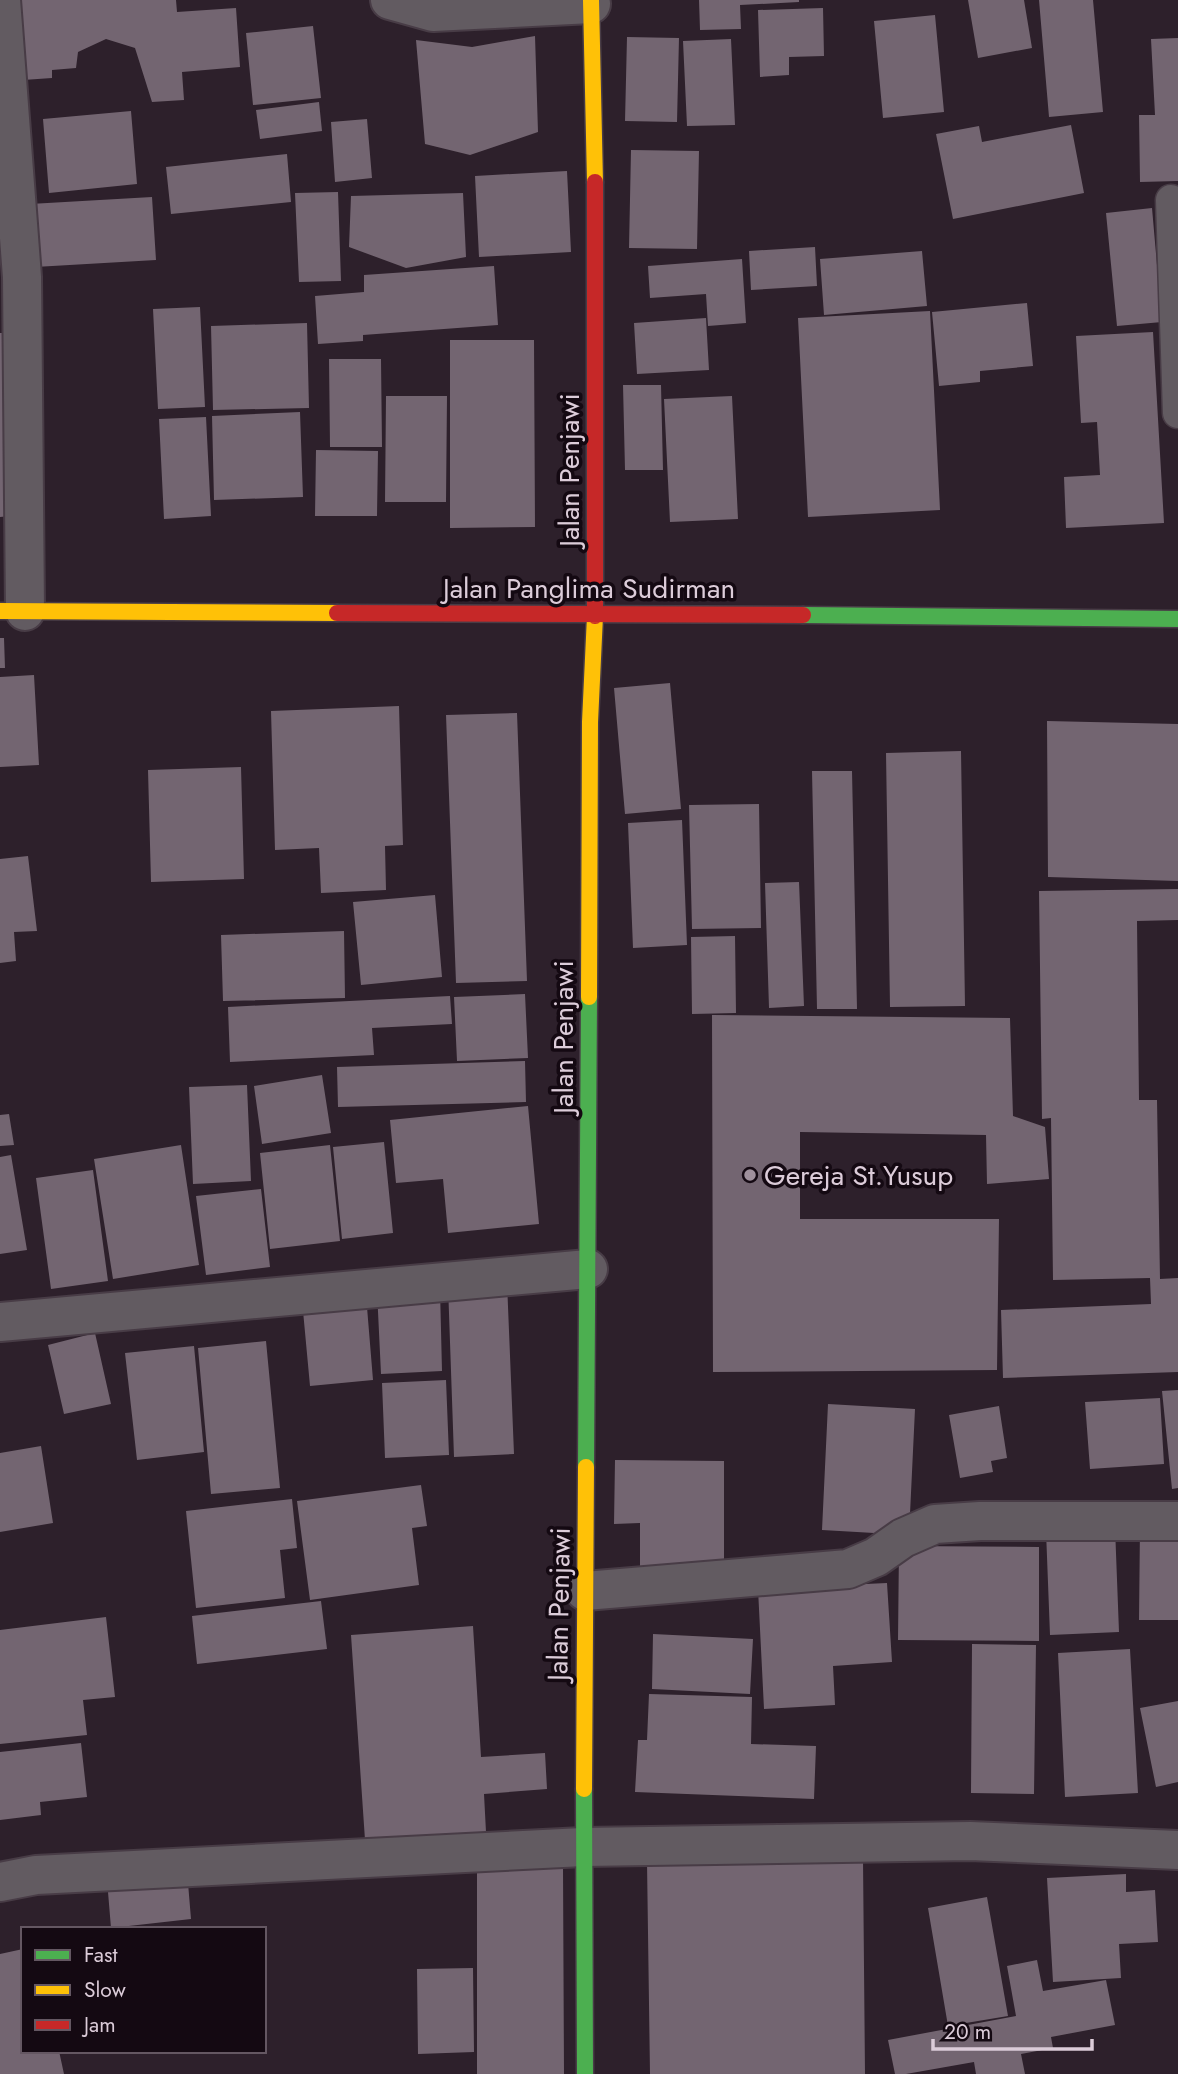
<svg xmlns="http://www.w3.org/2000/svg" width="1178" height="2074" font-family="Jost,sans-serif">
  <rect width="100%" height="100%" fill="#2d202b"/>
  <path fill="#736571" d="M 4,0 L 176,0 L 177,12 L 236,8 L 240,67 L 182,72 L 184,100 L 152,102 L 135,48 L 106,39 L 78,52 L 76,68 L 52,70 L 52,78 L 9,81 Z
    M 699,0 L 799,0 L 799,2 L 740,5 L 741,29 L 700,30 Z
    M 968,0 L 1024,0 L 1032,48 L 978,58 Z
    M 1039,0 L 1093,0 L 1103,112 L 1049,117 Z
    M 823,8 L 824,56 L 789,57 L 789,75 L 760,77 L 758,10 Z
    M 935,15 L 944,112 L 883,118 L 874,21 Z
    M 313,26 L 321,98 L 253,105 L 246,33 Z
    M 535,36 L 538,132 L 470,155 L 425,144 L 416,40 L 472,47 Z
    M 627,37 L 679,38 L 677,122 L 625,121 Z
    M 1178,38 L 1178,181 L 1140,182 L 1139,115 L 1155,115 L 1151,39 Z
    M 731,39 L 735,125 L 687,126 L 683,41 Z
    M 319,102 L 322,131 L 260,139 L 256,110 Z
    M 131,111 L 137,184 L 49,193 L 43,119 Z
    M 367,119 L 372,178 L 335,182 L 331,122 Z
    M 1071,125 L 1084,193 L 953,219 L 936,134 L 979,126 L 982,142 Z
    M 631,150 L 699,151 L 697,249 L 629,248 Z
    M 287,154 L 291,202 L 171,214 L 166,167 Z
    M 567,171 L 571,252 L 479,257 L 475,176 Z
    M 338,192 L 341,281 L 299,282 L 295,193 Z
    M 463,193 L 466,257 L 406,268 L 349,247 L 351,196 Z
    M 152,197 L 156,260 L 35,267 L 30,204 Z
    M 1152,208 L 1162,322 L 1117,326 L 1106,213 Z
    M 815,247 L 817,286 L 751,290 L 749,251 Z
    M 922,251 L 927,306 L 824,315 L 820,259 Z
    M 742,259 L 746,323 L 708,326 L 706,294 L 650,298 L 648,266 Z
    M 494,266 L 498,325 L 363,335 L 363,341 L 318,344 L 315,296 L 364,292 L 364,275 Z
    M 1027,303 L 1033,366 L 980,371 L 980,382 L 939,386 L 932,312 Z
    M 200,307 L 205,407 L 158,409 L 153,309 Z
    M 930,311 L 940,510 L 808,517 L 798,318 Z
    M 706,318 L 709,370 L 637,374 L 634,323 Z
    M 307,323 L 309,408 L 213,410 L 211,326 Z
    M 1153,332 L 1164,523 L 1066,528 L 1064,477 L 1100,475 L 1097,422 L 1081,423 L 1076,336 Z
    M 0,333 L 2,333 L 10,516 L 0,517 Z
    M 450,340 L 534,340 L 535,527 L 450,528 Z
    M 329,359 L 381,359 L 382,447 L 330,447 Z
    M 623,385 L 661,385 L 663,470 L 625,470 Z
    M 386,396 L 447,396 L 446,502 L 385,502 Z
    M 732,396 L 738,519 L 670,522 L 664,399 Z
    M 300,412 L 303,497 L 214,500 L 212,416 Z
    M 206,417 L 211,516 L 164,519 L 159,419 Z
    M 316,450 L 378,451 L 377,516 L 315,516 Z
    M 0,638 L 4,638 L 5,668 L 0,668 Z
    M 34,675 L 39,765 L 0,767 L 0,677 Z
    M 670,683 L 681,809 L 625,814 L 614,688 Z
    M 399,706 L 403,845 L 385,846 L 386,890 L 321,893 L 319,848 L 275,850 L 271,711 Z
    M 517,713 L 527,981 L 456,983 L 446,715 Z
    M 1047,721 L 1178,724 L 1178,881 L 1048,877 Z
    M 961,751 L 965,1006 L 890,1007 L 886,753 Z
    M 241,767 L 244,879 L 151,882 L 148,770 Z
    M 812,771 L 852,771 L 857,1009 L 817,1009 Z
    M 759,804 L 761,928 L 692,929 L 689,805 Z
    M 682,820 L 687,945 L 633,948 L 628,823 Z
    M 28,856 L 37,931 L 14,932 L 16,961 L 0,963 L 0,859 Z
    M 799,882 L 804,1006 L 769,1008 L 765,883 Z
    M 1178,889 L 1178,920 L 1137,921 L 1139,1100 L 1157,1100 L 1160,1279 L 1178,1278 L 1178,1372 L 1003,1378 L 1001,1310 L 1151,1304 L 1150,1278 L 1053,1280 L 1051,1118 L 1042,1119 L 1039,891 Z
    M 435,895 L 442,977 L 361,985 L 353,902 Z
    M 344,931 L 345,998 L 223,1001 L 221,935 Z
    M 735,936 L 736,1013 L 692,1014 L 691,937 Z
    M 525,994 L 528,1058 L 457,1061 L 454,997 Z
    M 450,996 L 452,1024 L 372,1028 L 374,1055 L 230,1062 L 228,1007 Z
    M 712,1015 L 1010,1018 L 1013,1116 L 1045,1127 L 1049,1179 L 987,1184 L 986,1135 L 800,1132 L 800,1219 L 999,1219 L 997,1370 L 713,1372 Z
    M 525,1061 L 526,1102 L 338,1107 L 337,1067 Z
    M 322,1075 L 331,1133 L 262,1144 L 254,1086 Z
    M 247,1085 L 251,1181 L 193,1184 L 189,1087 Z
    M 528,1106 L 539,1224 L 448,1233 L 443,1179 L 396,1183 L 390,1120 Z
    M 9,1114 L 14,1145 L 0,1146 L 0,1115 Z
    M 384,1142 L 393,1233 L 342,1239 L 333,1147 Z
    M 181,1145 L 199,1265 L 113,1279 L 94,1159 Z
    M 330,1145 L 340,1241 L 270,1249 L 260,1153 Z
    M 11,1155 L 27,1250 L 0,1254 L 0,1157 Z
    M 93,1170 L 108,1281 L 51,1289 L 36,1178 Z
    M 261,1189 L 270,1267 L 206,1275 L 196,1196 Z
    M 507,1282 L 514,1454 L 454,1457 L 448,1285 Z
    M 440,1289 L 442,1371 L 381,1374 L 377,1291 Z
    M 366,1295 L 373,1380 L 310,1386 L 302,1300 Z
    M 95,1333 L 111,1404 L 64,1414 L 48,1345 Z
    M 266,1341 L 280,1488 L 211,1494 L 198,1348 Z
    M 194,1346 L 204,1452 L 137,1460 L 125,1353 Z
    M 446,1380 L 449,1455 L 385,1458 L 382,1383 Z
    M 1178,1390 L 1178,1488 L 1172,1489 L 1162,1391 Z
    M 1160,1398 L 1164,1464 L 1090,1469 L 1085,1402 Z
    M 828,1404 L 915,1409 L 909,1535 L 822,1530 Z
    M 999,1406 L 1007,1458 L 991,1461 L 993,1472 L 960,1478 L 949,1415 Z
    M 41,1446 L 53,1523 L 0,1532 L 0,1453 Z
    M 615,1460 L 724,1461 L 724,1579 L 640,1579 L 640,1523 L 614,1524 Z
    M 421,1485 L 427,1526 L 412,1528 L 419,1585 L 310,1600 L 297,1501 Z
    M 292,1499 L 297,1548 L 280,1550 L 285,1598 L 196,1608 L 186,1511 Z
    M 1140,1526 L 1178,1526 L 1178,1620 L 1139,1620 Z
    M 1115,1527 L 1119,1632 L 1050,1635 L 1046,1531 Z
    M 899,1546 L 1039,1547 L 1039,1641 L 898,1640 Z
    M 887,1583 L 892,1662 L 833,1666 L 835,1705 L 764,1709 L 758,1589 Z
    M 321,1601 L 327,1649 L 197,1664 L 192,1616 Z
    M 106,1617 L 115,1697 L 83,1700 L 87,1735 L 0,1744 L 0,1630 Z
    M 473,1626 L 481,1757 L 545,1753 L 547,1789 L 484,1794 L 486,1832 L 365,1840 L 351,1635 Z
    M 653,1634 L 753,1639 L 750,1694 L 652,1689 Z
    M 972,1644 L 1036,1645 L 1034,1794 L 971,1793 Z
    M 1130,1649 L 1138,1793 L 1065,1797 L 1058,1653 Z
    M 649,1694 L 752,1697 L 751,1744 L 816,1746 L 814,1799 L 635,1792 L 638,1740 L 647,1740 Z
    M 1178,1701 L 1178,1782 L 1156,1787 L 1140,1708 Z
    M 81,1743 L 87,1797 L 40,1802 L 41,1815 L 0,1820 L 0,1752 Z
    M 863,1859 L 865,2074 L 650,2074 L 647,1862 Z
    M 563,1866 L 564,2074 L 477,2074 L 477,1867 Z
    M 1126,1874 L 1126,1892 L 1155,1890 L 1158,1942 L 1119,1944 L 1121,1978 L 1053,1982 L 1047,1878 Z
    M 188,1883 L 191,1919 L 111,1928 L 108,1892 Z
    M 987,1897 L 1008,2016 L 948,2026 L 928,1908 Z
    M 23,1949 L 23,2051 L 59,2051 L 64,2074 L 0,2074 L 0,1954 Z
    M 1037,1960 L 1043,1991 L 1106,1980 L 1115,2025 L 1051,2037 L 1053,2048 L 1021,2054 L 1025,2074 L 976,2074 L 974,2062 L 906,2074 L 895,2074 L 888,2040 L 1016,2016 L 1007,1966 Z
    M 473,1968 L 474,2052 L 418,2054 L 417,1969 Z"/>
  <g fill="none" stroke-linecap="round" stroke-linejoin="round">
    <defs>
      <path id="lane" d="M 1171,200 L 1178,413"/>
      <path id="street" d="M 1,0 L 22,277 L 25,611
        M 390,0 L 433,12 L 591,4
        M 0,1322 L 588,1269
        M 585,1591 L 848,1569 L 876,1557 L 903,1538 L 935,1524 L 980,1521 L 1178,1521
        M 0,1882 L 36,1875 L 583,1847 L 970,1841 L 1178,1850"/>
      <path id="fast" d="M 803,615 L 1178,619
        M 586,1467 L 589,997
        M 584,1789 L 585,2074"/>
      <path id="slow" d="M 591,0 L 595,182
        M 0,611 L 337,613
        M 589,997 L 590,722 L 595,616
        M 584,1789 L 586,1467"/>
      <path id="jam" d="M 337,613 L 803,615
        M 595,616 L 595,182"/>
    </defs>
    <use href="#lane" stroke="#483c46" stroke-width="33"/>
    <use href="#street" stroke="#483c46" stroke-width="42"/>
    <use href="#fast" stroke="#483c46" stroke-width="19"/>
    <use href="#slow" stroke="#483c46" stroke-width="19"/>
    <use href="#jam" stroke="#483c46" stroke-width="19"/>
    <use href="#lane" stroke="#625b61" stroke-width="30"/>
    <use href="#street" stroke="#625b61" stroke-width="38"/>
    <use href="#fast" stroke="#4caf50" stroke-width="16"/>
    <use href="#slow" stroke="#ffc107" stroke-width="16"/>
    <use href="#jam" stroke="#c62828" stroke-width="16"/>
  </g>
  <circle fill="#9f909c" stroke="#140912" stroke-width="2.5" cx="750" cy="1175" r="7"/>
  <g text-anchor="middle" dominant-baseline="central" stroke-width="7" stroke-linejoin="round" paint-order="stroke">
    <g font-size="28" fill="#dcccd9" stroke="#140912">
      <text transform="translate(569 470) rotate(-90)">Jalan Penjawi</text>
      <text x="589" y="588">Jalan Panglima Sudirman</text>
      <text transform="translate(563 1037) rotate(-90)">Jalan Penjawi</text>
      <text transform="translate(559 1604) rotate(-89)">Jalan Penjawi</text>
    </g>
    <g font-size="28" fill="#dcccd9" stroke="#140912" text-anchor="start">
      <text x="764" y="1175">Gereja St.Yusup</text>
    </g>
  </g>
  <rect x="21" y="1927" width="245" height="126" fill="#140912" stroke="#645762" stroke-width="2"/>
  <rect x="35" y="1950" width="35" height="10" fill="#4caf50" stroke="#645762" stroke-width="2"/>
  <text x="84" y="1962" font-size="21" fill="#dcccd9">Fast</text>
  <rect x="35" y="1985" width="35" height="10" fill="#ffc107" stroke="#645762" stroke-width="2"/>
  <text x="84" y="1997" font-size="21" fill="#dcccd9">Slow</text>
  <rect x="35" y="2020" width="35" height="10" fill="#c62828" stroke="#645762" stroke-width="2"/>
  <text x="84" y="2032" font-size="21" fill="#dcccd9">Jam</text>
  <path d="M933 2039v10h159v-10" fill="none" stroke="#dcccd9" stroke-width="3.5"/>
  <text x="944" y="2039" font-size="21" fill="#dcccd9" stroke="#140912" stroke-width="5" paint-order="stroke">20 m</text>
</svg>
